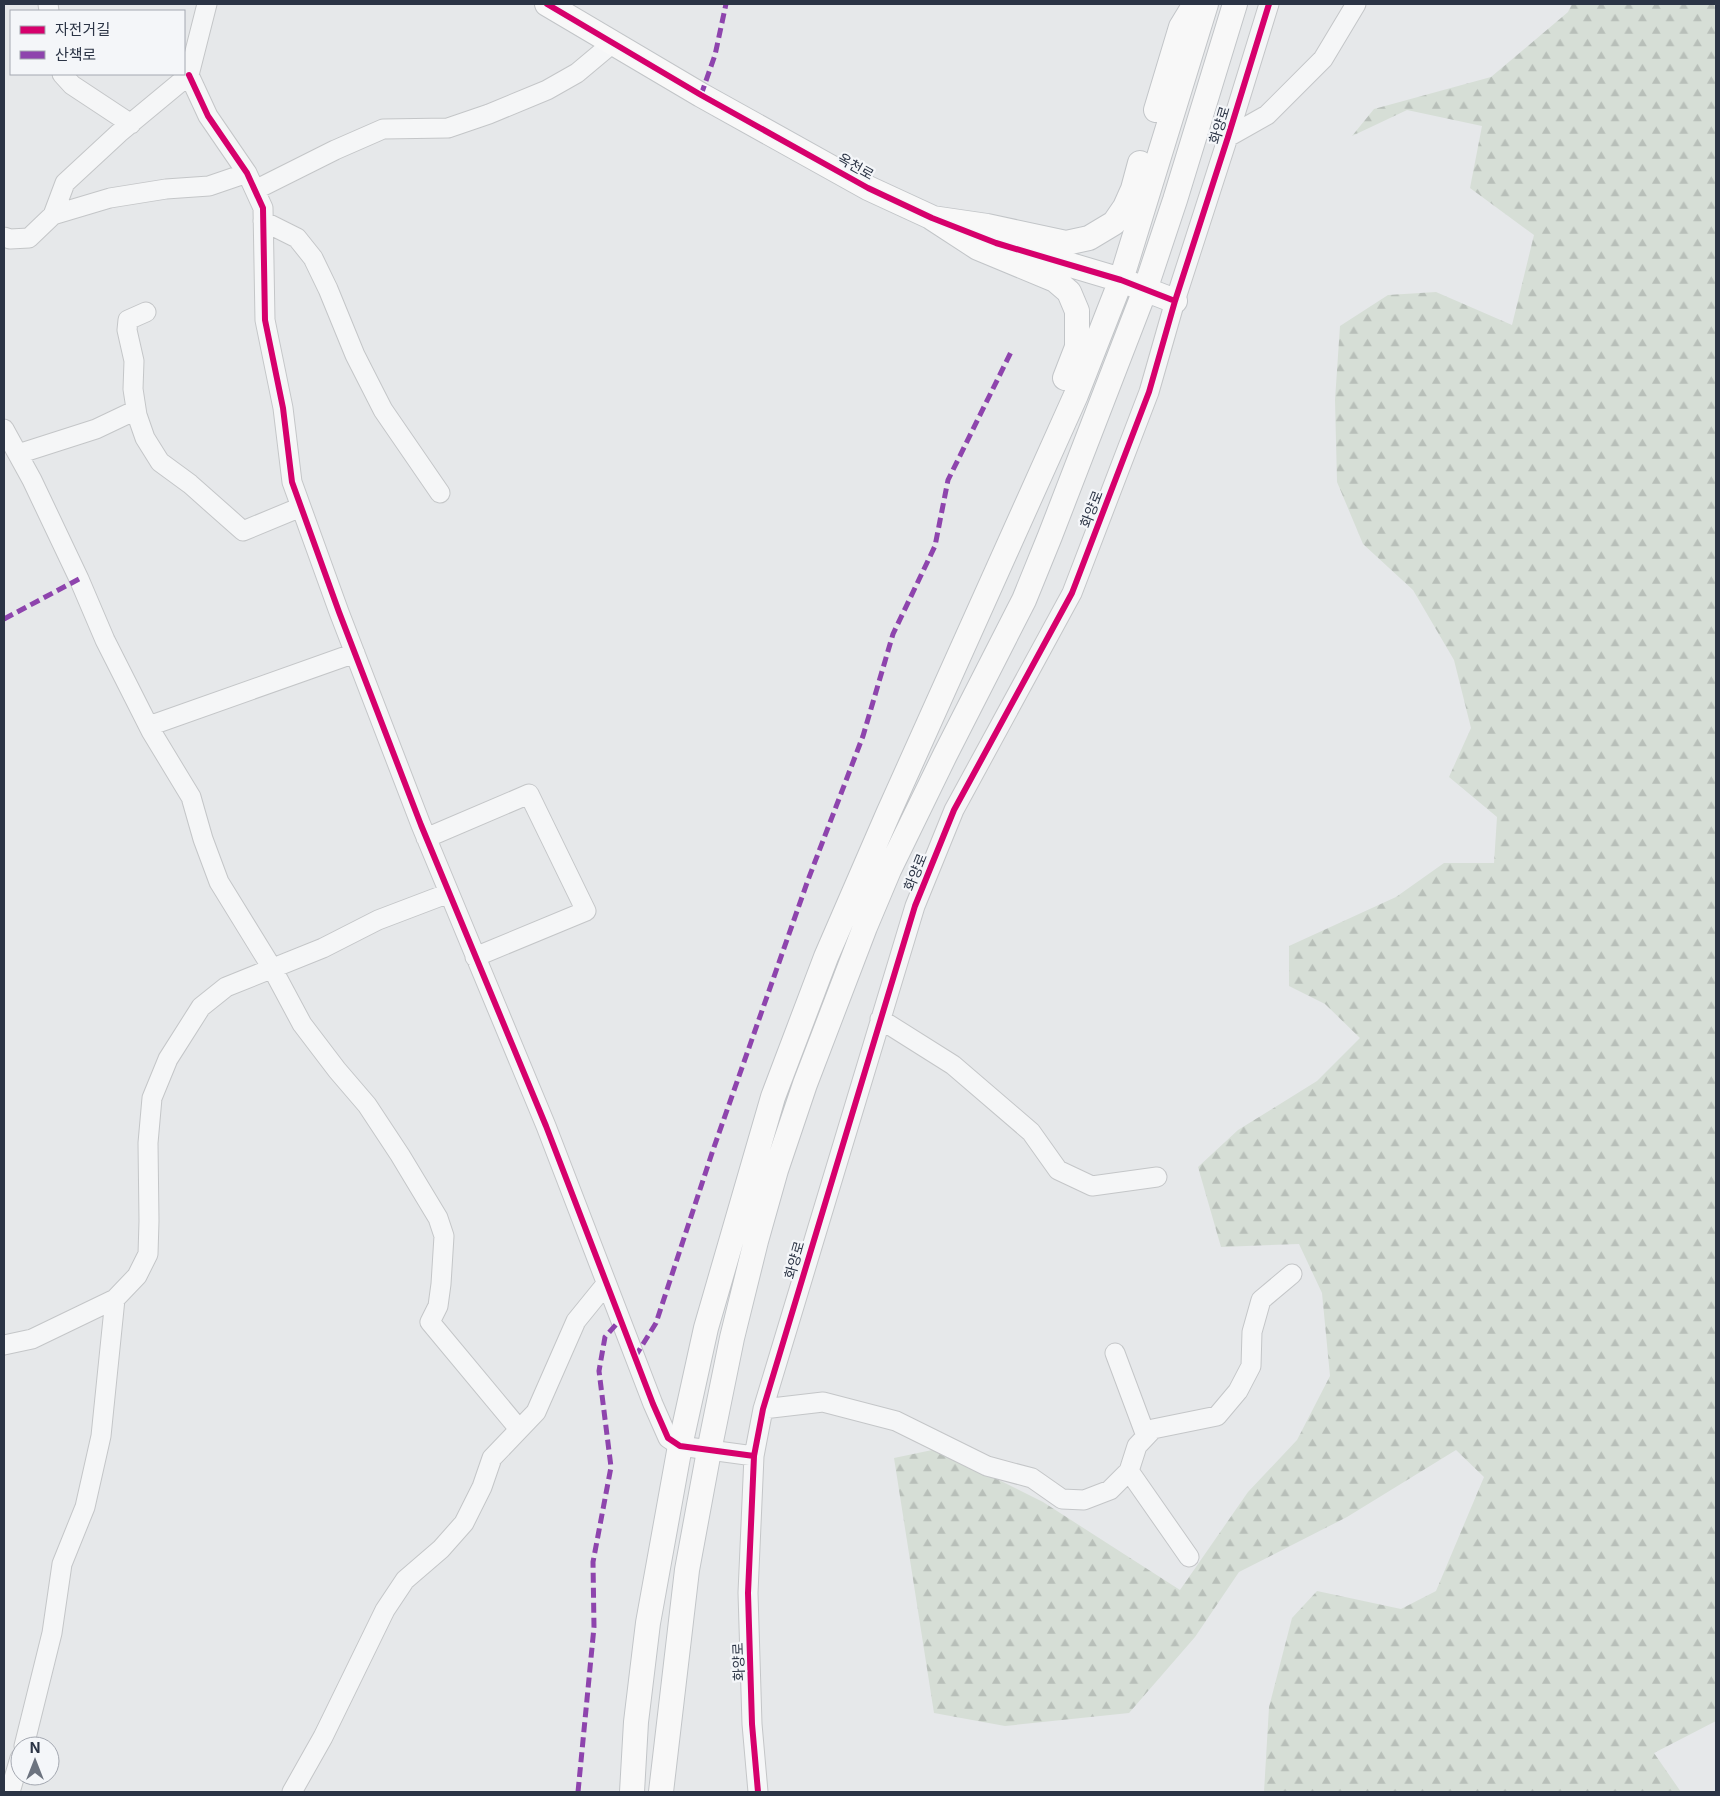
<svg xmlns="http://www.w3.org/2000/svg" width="1720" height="1796" font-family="Inter,'Noto Sans KR',sans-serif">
  <defs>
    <pattern id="forest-firs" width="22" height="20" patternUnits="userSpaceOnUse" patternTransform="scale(1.25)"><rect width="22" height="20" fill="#d6ded6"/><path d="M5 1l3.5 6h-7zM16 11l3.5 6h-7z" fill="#b8bfb9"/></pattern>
  </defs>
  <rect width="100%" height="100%" fill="#e6e8ea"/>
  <path fill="url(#forest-firs)" d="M 1572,4 L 1716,4 L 1716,1721 L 1654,1753 L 1681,1792 L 1264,1792 L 1269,1707 L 1292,1618 L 1317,1591 L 1401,1609 L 1436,1591 L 1484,1477 L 1456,1450 L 1347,1517 L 1239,1572 L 1195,1637 L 1129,1713 L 1005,1726 L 934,1713 L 894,1458 L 937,1449 L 1043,1502 L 1180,1590 L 1248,1492 L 1297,1440 L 1330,1376 L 1322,1293 L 1299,1244 L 1221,1247 L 1198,1167 L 1238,1130 L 1317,1081 L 1360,1038 L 1325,1004 L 1289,986 L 1289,946 L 1396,897 L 1444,863 L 1494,863 L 1497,817 L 1449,777 L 1471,728 L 1454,660 L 1413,590 L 1363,544 L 1337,482 L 1335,400 L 1340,326 L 1388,295 L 1436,292 L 1512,325 L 1534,235 L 1470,188 L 1482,126 L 1407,110 L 1352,136 L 1374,109 L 1491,77 L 1568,12 Z"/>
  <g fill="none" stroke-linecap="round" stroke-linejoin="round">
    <defs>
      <path id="minor" d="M 48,4 L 49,11
        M 62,74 L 72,85 L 131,124
        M 189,75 L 208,116 L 247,173 L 263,208 L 265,320 L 283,408 L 292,482 L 339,612 L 421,825 L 546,1126 L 653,1404 L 668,1438 L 680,1446 L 754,1456
        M 1228,137 L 1267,115 L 1323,59 L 1356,4
        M 255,190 L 335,150 L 383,129 L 448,128 L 489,114 L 547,90 L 577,73 L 614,42
        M 53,215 L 110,198 L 166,189 L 209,186 L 247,173
        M 263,221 L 297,238 L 313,258 L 328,289 L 355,355 L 383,410 L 440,493
        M 4,237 L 10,239 L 29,238 L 53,215 L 65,183 L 119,133 L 189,75 L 207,4
        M 146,312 L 128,320 L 127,330 L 134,361 L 133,389 L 137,415 L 145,438 L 160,462 L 190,484 L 243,531 L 301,507
        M 4,429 L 32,480 L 79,579 L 105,640 L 151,731 L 191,797 L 203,839 L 219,882 L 272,968 L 302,1024 L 337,1070 L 367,1105 L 400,1155 L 438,1218 L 444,1236 L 441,1284 L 438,1306 L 430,1322 L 519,1429
        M 18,454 L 96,429 L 136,410
        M 149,726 L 355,653
        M 426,838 L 529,794 L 586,911 L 475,957
        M 880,1019 L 953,1065 L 1031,1132 L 1058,1170 L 1092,1186 L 1157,1177
        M 4,1345 L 32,1339 L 115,1299 L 137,1276 L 148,1254 L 149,1221 L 148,1143 L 152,1098 L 168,1059 L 201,1007 L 226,987 L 323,948 L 378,920 L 449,893
        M 1115,1353 L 1146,1436
        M 763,1409 L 823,1402 L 896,1421 L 987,1466 L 1032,1478 L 1062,1499 L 1084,1500 L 1110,1490 L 1129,1471 L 1137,1446 L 1153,1429 L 1217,1416 L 1238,1391 L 1251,1366 L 1252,1332 L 1261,1300 L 1292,1274
        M 1129,1471 L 1189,1557
        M 24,1746 L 52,1633 L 62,1564 L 85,1507 L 101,1436 L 115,1299
        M 10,1792 L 20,1758
        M 292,1792 L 323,1737 L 385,1610 L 405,1580 L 441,1549 L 464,1523 L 482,1487 L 492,1458 L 536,1412 L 576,1321 L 606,1284
        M 758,1792 L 752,1724 L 748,1593 L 754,1456 L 763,1409 L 915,906 L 954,810 L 1072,593 L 1149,392 L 1175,301 L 1228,137 L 1269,4"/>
      <path id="major" d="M 547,4 L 701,95 L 868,188 L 946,224
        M 1156,110 L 1181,27 L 1195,4
        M 1010,247 L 1121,280 L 1175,301
        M 1065,378 L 1077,347 L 1077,311 L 1069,292 L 1055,280 L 978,248 L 932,218 L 987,226 L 1066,243 L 1089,238 L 1114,223 L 1125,207 L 1133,189 L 1140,163
        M 632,1792 L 636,1722 L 648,1623 L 680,1446 L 706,1328 L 773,1097 L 826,957 L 888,814 L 1076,395 L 1121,280 L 1206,4
        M 661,1792 L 687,1570 L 709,1451 L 732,1338 L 756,1241 L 776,1170 L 805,1084 L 865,927 L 889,870 L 945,755 L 1024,600 L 1050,536 L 1145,290 L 1175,200 L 1235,4"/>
    </defs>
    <use href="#minor" stroke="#c4c6c8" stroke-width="21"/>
    <use href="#major" stroke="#c2c5c8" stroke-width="26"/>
    <use href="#minor" stroke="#f5f6f7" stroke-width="19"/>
    <use href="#major" stroke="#f8f8f8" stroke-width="24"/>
    <path stroke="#8e44ad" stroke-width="5" stroke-dasharray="10 5" stroke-linecap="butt" d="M 701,95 L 715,55 L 726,4
      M 4,619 L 79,579
      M 635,1357 L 656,1323 L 713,1150 L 808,880 L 863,736 L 893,634 L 935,546 L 948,480 L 1012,350
      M 578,1792 L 594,1627 L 593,1562 L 611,1467 L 599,1371 L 605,1337 L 620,1320"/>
    <defs>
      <path id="cycleway" d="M 547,4 L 701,95 L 868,188 L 932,218 L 996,243 L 1121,280 L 1175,301
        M 189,75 L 208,116 L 247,173 L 263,208 L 265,320 L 283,408 L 292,482 L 339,612 L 421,825 L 546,1126 L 653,1404 L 668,1438 L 680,1446 L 754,1456
        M 758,1792 L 752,1724 L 748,1593 L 754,1456 L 763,1409 L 915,906 L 954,810 L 1072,593 L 1149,392 L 1175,301 L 1228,137 L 1269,4"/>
    </defs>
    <use href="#cycleway" stroke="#f4f6f9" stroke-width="9"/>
    <use href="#cycleway" stroke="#d6006c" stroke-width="6"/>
  </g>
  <g text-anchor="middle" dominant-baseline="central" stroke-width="4.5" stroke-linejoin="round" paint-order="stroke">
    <g font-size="14" fill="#2b3445" stroke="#f4f6f9">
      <text transform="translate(1219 125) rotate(-73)">화양로</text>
      <text transform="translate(856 166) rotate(29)">옥천로</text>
      <text transform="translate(1091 509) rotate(-69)">화양로</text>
      <text transform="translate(915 872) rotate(-68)">화양로</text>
      <text transform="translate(794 1260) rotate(-74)">화양로</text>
      <text transform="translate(738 1662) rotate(-92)">화양로</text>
    </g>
  </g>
  <rect width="1720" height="1796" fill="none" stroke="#2b3445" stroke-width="10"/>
  <rect x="10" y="10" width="175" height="65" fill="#f4f6f9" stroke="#a4a8b1"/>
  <rect x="20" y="26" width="25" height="8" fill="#d6006c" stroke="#a4a8b1"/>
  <text x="55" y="35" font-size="15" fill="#2b3445">자전거길</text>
  <rect x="20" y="51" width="25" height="8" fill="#8e44ad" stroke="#a4a8b1"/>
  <text x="55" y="60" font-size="15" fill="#2b3445">산책로</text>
  <g transform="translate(35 1761)"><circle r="24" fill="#f4f6f9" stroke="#a4a8b1"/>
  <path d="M0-4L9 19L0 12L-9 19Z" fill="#6c737f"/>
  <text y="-8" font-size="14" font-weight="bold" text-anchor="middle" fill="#2b3445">N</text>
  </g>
</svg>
